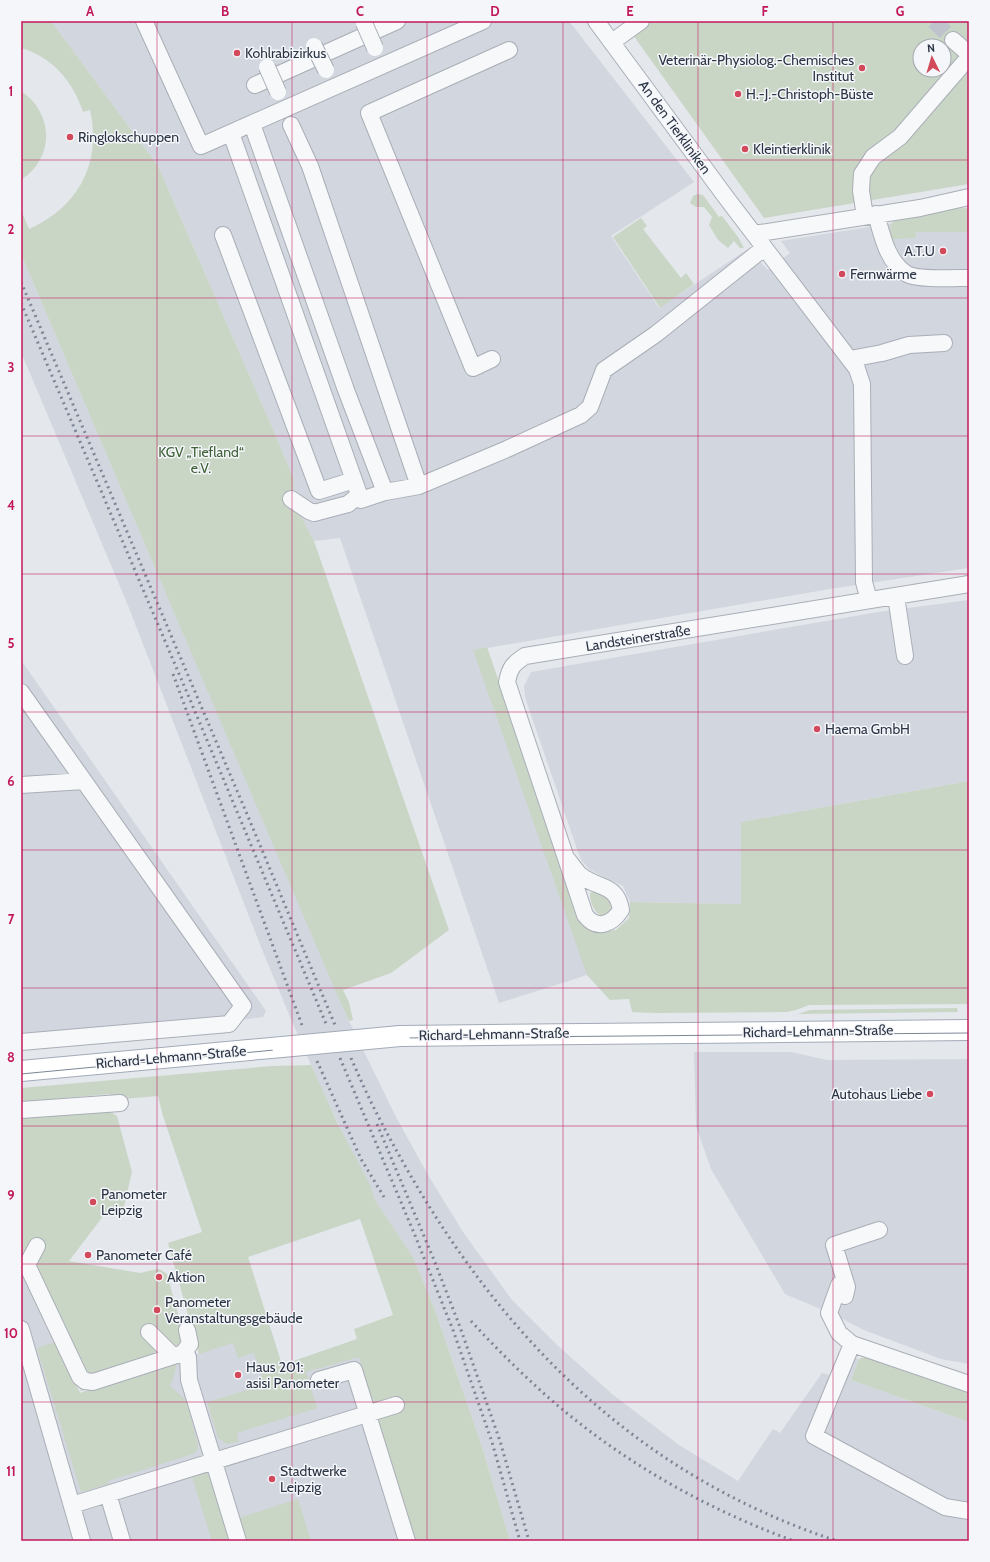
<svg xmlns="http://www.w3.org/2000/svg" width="990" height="1562" font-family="Cabin,sans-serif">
  <rect width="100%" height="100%" fill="#e4e7ec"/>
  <path fill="#d2d6de" d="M 51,21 L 517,21 L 518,23 L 524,21 L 569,21 L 694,182 L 611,236 L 659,308 L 748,249 L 768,270 L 790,253 L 781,241 L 969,211 L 969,568 L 830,589 L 487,648 L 559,857 L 610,1000 L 587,975 L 499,1003 L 340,538 L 314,541 L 296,507 L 302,500 L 294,490 L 293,477 L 271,425 L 158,166 Z
    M 21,254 L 349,1021 L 395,1115 L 428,1175 L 463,1232 L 512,1300 L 557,1345 L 612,1394 L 679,1445 L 738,1481 L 773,1429 L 780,1433 L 822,1373 L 830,1375 L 839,1351 L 859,1359 L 851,1380 L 969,1422 L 969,1541 L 510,1541 L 482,1447 L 435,1310 L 413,1257 L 375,1200 L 322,1090 L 293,1024 L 261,947 L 127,603 L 21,352 Z
    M 969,600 L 969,781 L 741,822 L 741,904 L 630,902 L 623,886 L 590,870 L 582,861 L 578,852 L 525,697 L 524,686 L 531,672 L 878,612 Z
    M 21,660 L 266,1011 L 263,1017 L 21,1049 Z
    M 694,1052 L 791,1052 L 827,1060 L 969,1059 L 969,1364 L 941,1359 L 864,1330 L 837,1316 L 785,1294 L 711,1169 L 696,1126 Z
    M 21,1266 L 80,1393 L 271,1330 L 282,1365 L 417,1319 L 488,1541 L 21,1541 Z"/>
  <path fill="#c9d6c5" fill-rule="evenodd" d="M 21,21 L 51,21 L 158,166 L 271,425 L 293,477 L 294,490 L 303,501 L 296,507 L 314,541 L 449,930 L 391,973 L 343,990 L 349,1002 L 353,1020 L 349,1021 L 336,992 L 21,254 L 21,210 L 29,229 C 78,207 102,164 90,110 L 83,112 C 73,81 52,57 21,48 Z
    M 623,21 L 969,21 L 969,184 L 764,218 ZM 920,46 L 944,46 L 944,70 L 920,70 Z
    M 21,91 C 54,113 55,158 21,180 Z
    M 697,194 L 703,195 L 719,217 L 722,216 L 738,237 L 744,248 L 740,248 L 734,241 L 728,248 L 718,240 L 709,225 L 712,217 L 704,207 L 696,207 L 690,203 L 693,196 Z
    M 969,208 L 969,232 L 916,232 L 915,238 L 891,239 L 890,227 L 896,216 L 942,209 Z
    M 641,218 L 647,226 L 643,229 L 681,278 L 686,273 L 694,284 L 660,308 L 613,237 Z
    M 487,647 L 559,857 L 586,926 L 599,933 L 616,930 L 629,918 L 630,902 L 741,904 L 741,822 L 969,781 L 969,1004 L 809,1005 L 796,1010 L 787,1012 L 655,1013 L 632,1012 L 629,999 L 610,1000 L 587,975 L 473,650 Z
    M 594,892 L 608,899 L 612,905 C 605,929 589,908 590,893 Z
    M 957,1008 L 958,1012 L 798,1014 L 810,1010 Z
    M 311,1065 L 337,1122 L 370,1185 L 375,1200 L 413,1257 L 435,1310 L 482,1447 L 510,1541 L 414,1541 L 359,1357 L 306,1372 L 317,1408 L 237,1433 L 239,1442 L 227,1444 L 218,1438 L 207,1402 L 264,1385 L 254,1353 L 238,1358 L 233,1343 L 199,1354 L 168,1243 L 202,1232 L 163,1116 L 158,1096 L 123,1099 L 109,1094 L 21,1102 L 21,1088 L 272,1066 ZM 360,1219 L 393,1315 L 354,1329 L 357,1339 L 282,1365 L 248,1257 Z
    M 103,1107 L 117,1116 L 132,1172 L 122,1215 L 107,1211 L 69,1261 L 140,1273 L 157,1269 L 161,1270 L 167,1274 L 186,1343 L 177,1360 L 174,1376 L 170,1386 L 186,1400 L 198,1445 L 197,1451 L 193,1454 L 108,1481 L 108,1484 L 81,1492 L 37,1348 L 56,1342 L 80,1393 L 116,1381 L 81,1391 L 21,1260 L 21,1115 Z
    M 867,1356 L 969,1389 L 969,1422 L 851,1380 L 859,1359 Z
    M 208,1471 L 212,1474 L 227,1522 L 298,1499 L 311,1541 L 212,1541 L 192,1477 Z"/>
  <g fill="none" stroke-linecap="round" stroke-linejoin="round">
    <path stroke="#bfc3cb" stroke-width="16" stroke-dasharray="16 8" stroke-linecap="butt" d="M 934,21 L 953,40"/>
    <defs>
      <path id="minor" d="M 144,21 L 201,146 L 483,21
        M 596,21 L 728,200 L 857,369 L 862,384 L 864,582 L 869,600
        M 953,40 L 969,54
        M 612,42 L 641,21
        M 255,85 L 397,21
        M 252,124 L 346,390 L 385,492
        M 291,125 L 310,166 L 419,486
        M 231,133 L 361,500 L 385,492 L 419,486 L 507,449 L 581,415 L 590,407 L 604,370 L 656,334 L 764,248
        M 876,214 C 882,235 887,262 907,274 C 917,280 956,278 969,278
        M 865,216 L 861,191 L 862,174 L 873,157 L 900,137 L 969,57
        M 754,234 L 920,208 L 969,197
        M 223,235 L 319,491 L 354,480
        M 492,359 L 473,368 L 369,113 L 509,50
        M 850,359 L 882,353 L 909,345 L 944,343
        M 291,499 L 309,511 L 314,513 L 348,504 L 359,495
        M 896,596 L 905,656
        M 21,692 L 243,1006 L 229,1024 L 21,1042
        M 21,785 L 84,781
        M 568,860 C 572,865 576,871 580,875 C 597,889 617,883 621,910 C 612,924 597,931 585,915 L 507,682 C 510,667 513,664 525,656 L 969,584
        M 21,1110 L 120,1103
        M 37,1246 L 27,1265 L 80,1377 L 85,1381 L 93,1382 L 183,1353
        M 839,1285 L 829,1313 L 839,1333 L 852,1344 L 969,1384
        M 845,1296 L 847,1287 L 834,1245 L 879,1230
        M 21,1329 L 82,1541
        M 187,1330 L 190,1344 L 183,1353 L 188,1357 L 189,1380 L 238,1541
        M 149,1332 L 173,1356
        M 852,1344 L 814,1436 L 945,1507 L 969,1511
        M 319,1380 L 354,1370 L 407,1541
        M 108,1494 L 122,1541
        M 72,1505 L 396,1405"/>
      <path id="major" d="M 400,1036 L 969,1030
        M 21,1071 L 282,1047"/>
    </defs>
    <use href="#minor" stroke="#a9aeb7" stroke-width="18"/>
    <use href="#major" stroke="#a3abb8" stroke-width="22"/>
    <use href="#minor" stroke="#f7f8fa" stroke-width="16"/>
    <use href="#major" stroke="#fff" stroke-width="20"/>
    <path stroke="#7d8696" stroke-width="1" d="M 21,1074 L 401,1038 L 969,1033"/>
    <path stroke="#7d8696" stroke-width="3" stroke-dasharray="2 4" stroke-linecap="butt" d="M 21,282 L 252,826 L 335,1025
      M 21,303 L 191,702 L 327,1026
      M 173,674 L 303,1028
      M 340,1058 L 414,1233 L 453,1330 L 492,1442 L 520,1541
      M 351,1058 C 358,1074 365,1090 373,1106 C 475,1309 616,1468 837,1541
      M 317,1061 L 361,1159 L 384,1197
      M 377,1124 L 434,1260 L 460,1327 L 500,1441 L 529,1541
      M 471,1321 C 493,1345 516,1368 540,1390 C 614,1457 701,1507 794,1541"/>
    <defs>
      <path id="minor-bridge" d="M 364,23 L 375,48
        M 314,46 L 326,70
        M 267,67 L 278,92"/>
      <path id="major-bridge" d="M 282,1047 L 400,1036"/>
    </defs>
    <use href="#minor-bridge" stroke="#a9aeb7" stroke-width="18" stroke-linecap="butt"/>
    <use href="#major-bridge" stroke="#a3abb8" stroke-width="22" stroke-linecap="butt"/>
    <use href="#minor-bridge" stroke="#f7f8fa" stroke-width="16"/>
    <use href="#major-bridge" stroke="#fff" stroke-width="20"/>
  </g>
  <path fill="none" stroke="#c2185b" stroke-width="1" stroke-opacity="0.55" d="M 157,21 L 157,1541M 292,21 L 292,1541M 427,21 L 427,1541M 563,21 L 563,1541M 698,21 L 698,1541M 833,21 L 833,1541M 21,160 L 969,160M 21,298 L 969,298M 21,436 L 969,436M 21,574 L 969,574M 21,712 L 969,712M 21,850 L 969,850M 21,988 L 969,988M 21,1126 L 969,1126M 21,1264 L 969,1264M 21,1402 L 969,1402"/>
  <g fill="#d1495b" stroke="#f4f6f9" stroke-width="1.5">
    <circle cx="237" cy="53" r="4"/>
    <circle cx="862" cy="68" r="4"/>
    <circle cx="738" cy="94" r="4"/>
    <circle cx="70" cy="137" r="4"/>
    <circle cx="745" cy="149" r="4"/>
    <circle cx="943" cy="251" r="4"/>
    <circle cx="842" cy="274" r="4"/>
    <circle cx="817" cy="729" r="4"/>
    <circle cx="930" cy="1094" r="4"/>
    <circle cx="93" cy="1202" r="4"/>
    <circle cx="88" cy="1255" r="4"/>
    <circle cx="159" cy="1277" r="4"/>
    <circle cx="157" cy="1310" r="4"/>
    <circle cx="238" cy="1375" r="4"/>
    <circle cx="272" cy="1479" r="4"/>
  </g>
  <g text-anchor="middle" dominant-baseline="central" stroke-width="3" stroke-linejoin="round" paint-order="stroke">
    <g font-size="14" fill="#2b3445" stroke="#f4f6f9" text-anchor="start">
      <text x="245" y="53">Kohlrabizirkus</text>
      <text x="854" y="60" text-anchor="end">Veterinär-Physiolog.-Chemisches<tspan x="854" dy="16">Institut</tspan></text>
      <text x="746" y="94">H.-J.-Christoph-Büste</text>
      <text x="78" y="137">Ringlokschuppen</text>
      <text x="753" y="149">Kleintierklinik</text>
      <text x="935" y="251" text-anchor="end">A.T.U</text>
      <text x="850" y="274">Fernwärme</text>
      <text x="825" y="729">Haema GmbH</text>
      <text x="922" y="1094" text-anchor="end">Autohaus Liebe</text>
      <text x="101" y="1194">Panometer<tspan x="101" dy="16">Leipzig</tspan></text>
      <text x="96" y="1255">Panometer Café</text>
      <text x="167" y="1277">Aktion</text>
      <text x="165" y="1302">Panometer<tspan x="165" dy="16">Veranstaltungsgebäude</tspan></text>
      <text x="246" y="1367">Haus 201:<tspan x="246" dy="16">asisi Panometer</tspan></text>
      <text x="280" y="1471">Stadtwerke<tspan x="280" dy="16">Leipzig</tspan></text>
    </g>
    <g font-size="14" fill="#2b3445" stroke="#f4f6f9">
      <text transform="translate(675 127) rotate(54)">An den Tierkliniken</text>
      <text transform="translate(638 638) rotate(-9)">Landsteinerstraße</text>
      <text transform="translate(818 1031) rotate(-1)">Richard-Lehmann-Straße</text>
      <text transform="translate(494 1034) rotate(-1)">Richard-Lehmann-Straße</text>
      <text transform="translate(171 1057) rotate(-5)">Richard-Lehmann-Straße</text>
    </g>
    <g font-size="14" fill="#3f6138" stroke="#f4f6f9">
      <text x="201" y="452">KGV „Tiefland“<tspan x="201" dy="16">e.V.</tspan></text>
    </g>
  </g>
  <rect width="990" height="1562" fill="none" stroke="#f4f6f9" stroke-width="44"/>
  <g transform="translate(932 58) rotate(355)"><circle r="19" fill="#f4f6f9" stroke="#a4a8b1"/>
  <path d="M0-3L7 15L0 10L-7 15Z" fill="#d1495b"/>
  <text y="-6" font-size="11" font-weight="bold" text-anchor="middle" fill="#2b3445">N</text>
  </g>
  <rect x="22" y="22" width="946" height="1518" fill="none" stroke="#c2185b" stroke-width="1.5"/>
  <g font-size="13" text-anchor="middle" font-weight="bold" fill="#c2185b">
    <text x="90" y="16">A</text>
    <text x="225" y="16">B</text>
    <text x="360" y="16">C</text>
    <text x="495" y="16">D</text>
    <text x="630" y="16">E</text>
    <text x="765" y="16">F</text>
    <text x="900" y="16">G</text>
    <text x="11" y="96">1</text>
    <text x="11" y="234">2</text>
    <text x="11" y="372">3</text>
    <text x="11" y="510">4</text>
    <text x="11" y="648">5</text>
    <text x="11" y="786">6</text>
    <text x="11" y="924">7</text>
    <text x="11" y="1062">8</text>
    <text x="11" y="1200">9</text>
    <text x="11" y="1338">10</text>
    <text x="11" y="1476">11</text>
  </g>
</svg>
